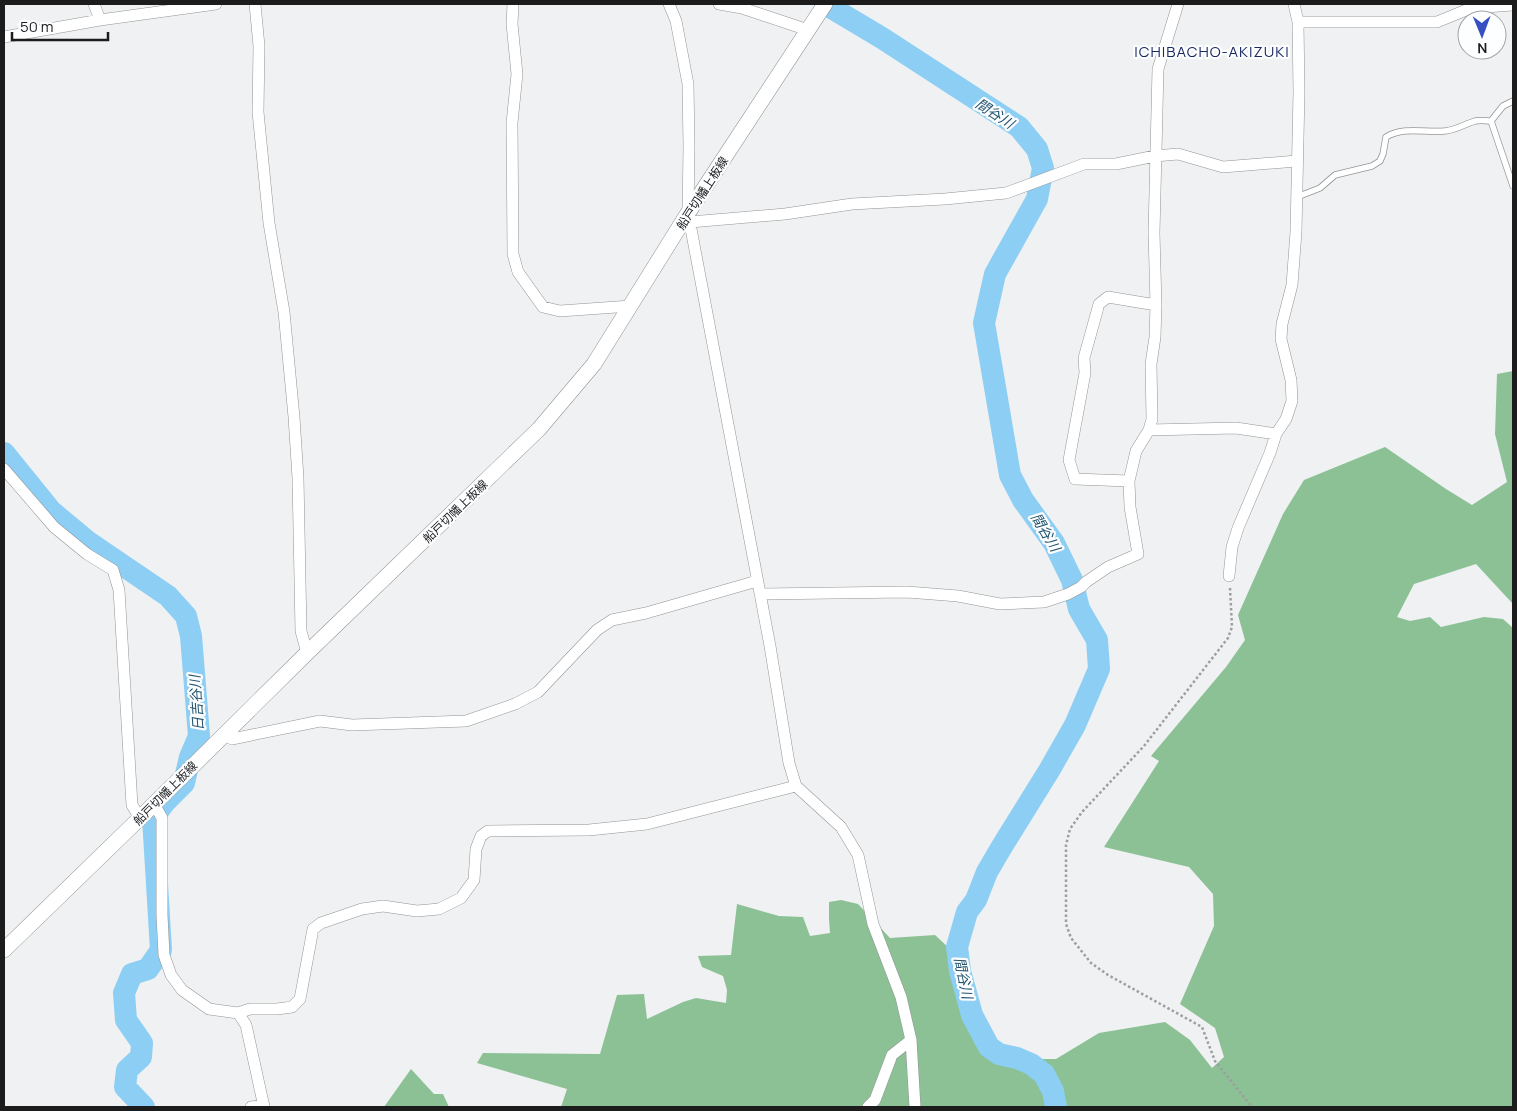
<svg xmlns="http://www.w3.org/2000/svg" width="1517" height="1111" font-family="Manrope,'Noto Sans JP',sans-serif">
  <rect width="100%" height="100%" fill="#eff1f2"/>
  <path fill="#8bc195" d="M 1513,371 L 1513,604 L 1476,564 L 1414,584 L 1397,617 L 1410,621 L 1430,617 L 1441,627 L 1484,617 L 1503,619 L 1513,628 L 1513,1107 L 561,1107 L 567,1089 L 477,1063 L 483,1053 L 600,1054 L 617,995 L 644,994 L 647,1019 L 683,1002 L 696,998 L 726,1003 L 727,990 L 723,976 L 702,967 L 698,956 L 731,955 L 737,904 L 779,916 L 803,917 L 810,936 L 830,933 L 829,919 L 829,902 L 841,900 L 858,904 L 890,938 L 935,935 L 950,949 L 962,1010 L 1003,1046 L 1035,1059 L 1056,1059 L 1099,1033 L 1165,1022 L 1190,1040 L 1212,1068 L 1224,1057 L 1215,1028 L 1180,1004 L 1214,926 L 1213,894 L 1189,867 L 1104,847 L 1159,761 L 1151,756 L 1226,667 L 1245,640 L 1238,615 L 1283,514 L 1304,480 L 1385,447 L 1446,489 L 1472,505 L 1507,482 L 1495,434 L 1497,374 Z
    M 411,1069 L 434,1094 L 443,1094 L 449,1107 L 384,1107 Z"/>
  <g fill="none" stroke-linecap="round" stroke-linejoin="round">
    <path stroke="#8dcef4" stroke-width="22" d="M 825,4 L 882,38 L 1019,127 L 1037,149 L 1043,168 L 1037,199 L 995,274 L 984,323 L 1010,475 L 1023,500 L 1054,543 L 1072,580 L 1079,609 L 1097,640 L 1099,669 L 1075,725 L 1050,769 L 1001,848 L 987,872 L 976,900 L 967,912 L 957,947 L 960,971 L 972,1015 L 989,1047 L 999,1054 L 1017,1058 L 1031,1064 L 1044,1074 L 1053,1091 L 1056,1107
      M 4,453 L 51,511 L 87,541 L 168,596 L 186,616 L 191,636 L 199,736 L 190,757 L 184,783 L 165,802 L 153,818 L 161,950 L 148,969 L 132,974 L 124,993 L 126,1020 L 142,1043 L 141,1057 L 127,1070 L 125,1087 L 144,1107"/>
    <defs>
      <path id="lane" d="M 1491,121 L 1513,186
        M 1297,197 L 1320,188 L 1335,175 L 1372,166 L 1380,161 L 1383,154 L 1386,137 C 1404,126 1425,133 1445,131 C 1456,130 1465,124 1475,121 C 1480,120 1486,121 1491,121 L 1503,106 L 1513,101"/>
      <path id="street" d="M 94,4 L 100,20
        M 255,4 L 259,46 L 258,112 L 269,223 L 284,312 L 294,417 L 298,478 L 301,631 L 307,653
        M 513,4 L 512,24 L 517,74 L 512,123 L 513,254 L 518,272 L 543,307 L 560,311 L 631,306
        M 669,4 L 676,21 L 688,84 L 689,147 L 688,213 L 770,646 L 789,763 L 796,786 L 841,827 L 858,855 L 873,924 L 901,997 L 911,1040 L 915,1107
        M 719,4 L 742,8 L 808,30
        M 1298,22 L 1437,22 L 1471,8 L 1513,5
        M 4,37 L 100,20 L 216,4
        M 690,222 L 785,214 L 852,204 L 945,199 L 1006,193 L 1084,164 L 1116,164 L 1155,156 L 1178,154 L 1223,167 L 1297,161
        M 1149,430 L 1236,428 L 1276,434
        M 4,469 L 54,527 L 87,554 L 113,570 L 119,590 L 132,805 L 140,818
        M 1129,481 L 1075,479 L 1069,460 L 1085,373 L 1084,358 L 1099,304 L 1108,297 L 1156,305
        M 1229,576 L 1232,547 L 1238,528 L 1270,453 L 1276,434 L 1286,419 L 1292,401 L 1291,380 L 1281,339 L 1282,324 L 1292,285 L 1296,232 L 1299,92 L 1298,22 L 1294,4
        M 760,594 L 907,592 L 958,596 L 1000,604 L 1044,602 L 1068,594 L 1081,587 L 1086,582 L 1108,567 L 1138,554 L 1130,507 L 1129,481 L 1136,451 L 1149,430 L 1152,419 L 1151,364 L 1155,337 L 1156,305 L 1154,233 L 1158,69 L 1178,4
        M 224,735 L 232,739 L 320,721 L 352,725 L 466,721 L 515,704 L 538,692 L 597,630 L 612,620 L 646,613 L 757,581
        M 154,804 L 162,818 L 162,915 L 164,955 L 171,975 L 182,990 L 209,1009 L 238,1013 L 250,1009 L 277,1009 L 292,1007 L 300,999 L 313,929 L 321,923 L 362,909 L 383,906 L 417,911 L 439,909 L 461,898 L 474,880 L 476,849 L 481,836 L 488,831 L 589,830 L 647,824 L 796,786
        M 238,1013 L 246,1025 L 264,1107
        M 251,1107 L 264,1105
        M 868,1107 L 875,1100 L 892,1055 L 911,1040"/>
      <path id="secondary" d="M 4,950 L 140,818 L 307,653 L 539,429 L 594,364 L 688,213 L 825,4"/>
    </defs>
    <use href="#lane" stroke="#929495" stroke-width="7"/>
    <use href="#street" stroke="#929495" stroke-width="12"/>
    <use href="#secondary" stroke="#929495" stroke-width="16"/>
    <path stroke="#9d9e9f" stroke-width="2.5" stroke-dasharray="2.5 2.5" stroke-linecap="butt" d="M 1230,588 L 1232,627 L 1228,638 L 1144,746 L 1082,812 L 1070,829 L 1066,845 L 1066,924 L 1071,938 L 1091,963 L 1108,975 L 1202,1027 L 1215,1061 L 1252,1107"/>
    <use href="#lane" stroke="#fff" stroke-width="5.5"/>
    <use href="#street" stroke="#fff" stroke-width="11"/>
    <use href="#secondary" stroke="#fff" stroke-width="15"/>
  </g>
  <g text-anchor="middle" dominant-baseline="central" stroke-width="4.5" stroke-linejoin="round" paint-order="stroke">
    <g font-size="12" fill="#1c1c1d" stroke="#fdfeff">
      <text transform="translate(702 193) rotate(-57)">船戸切幡上板線</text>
      <text transform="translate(455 511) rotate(-44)">船戸切幡上板線</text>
      <text transform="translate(165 793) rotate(-45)">船戸切幡上板線</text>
    </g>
    <g font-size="14" font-style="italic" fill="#22546e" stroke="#fdfeff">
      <text transform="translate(995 113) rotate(33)">間谷川</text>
      <text transform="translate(1046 532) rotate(59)">間谷川</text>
      <text transform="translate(196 703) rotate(-94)">日吉谷川</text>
      <text transform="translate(964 978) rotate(78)">間谷川</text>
    </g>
    <g font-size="15" letter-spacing="1" fill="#1a2960" stroke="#fdfeff">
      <text x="1212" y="51">ICHIBACHO-AKIZUKI</text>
    </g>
  </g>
  <rect width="1517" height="1111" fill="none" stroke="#1c1c1d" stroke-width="10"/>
  <g transform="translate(1482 35) rotate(179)"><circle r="24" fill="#fdfeff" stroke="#a3a4a5"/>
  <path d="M0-4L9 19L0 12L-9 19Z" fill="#3650c2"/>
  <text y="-8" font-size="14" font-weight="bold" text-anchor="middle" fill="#1c1c1d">N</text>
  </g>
  <path d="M12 32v8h96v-8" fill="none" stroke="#1c1c1d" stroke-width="2.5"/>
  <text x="20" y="32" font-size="15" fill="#1c1c1d" stroke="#fdfeff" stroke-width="4" paint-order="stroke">50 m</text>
</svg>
